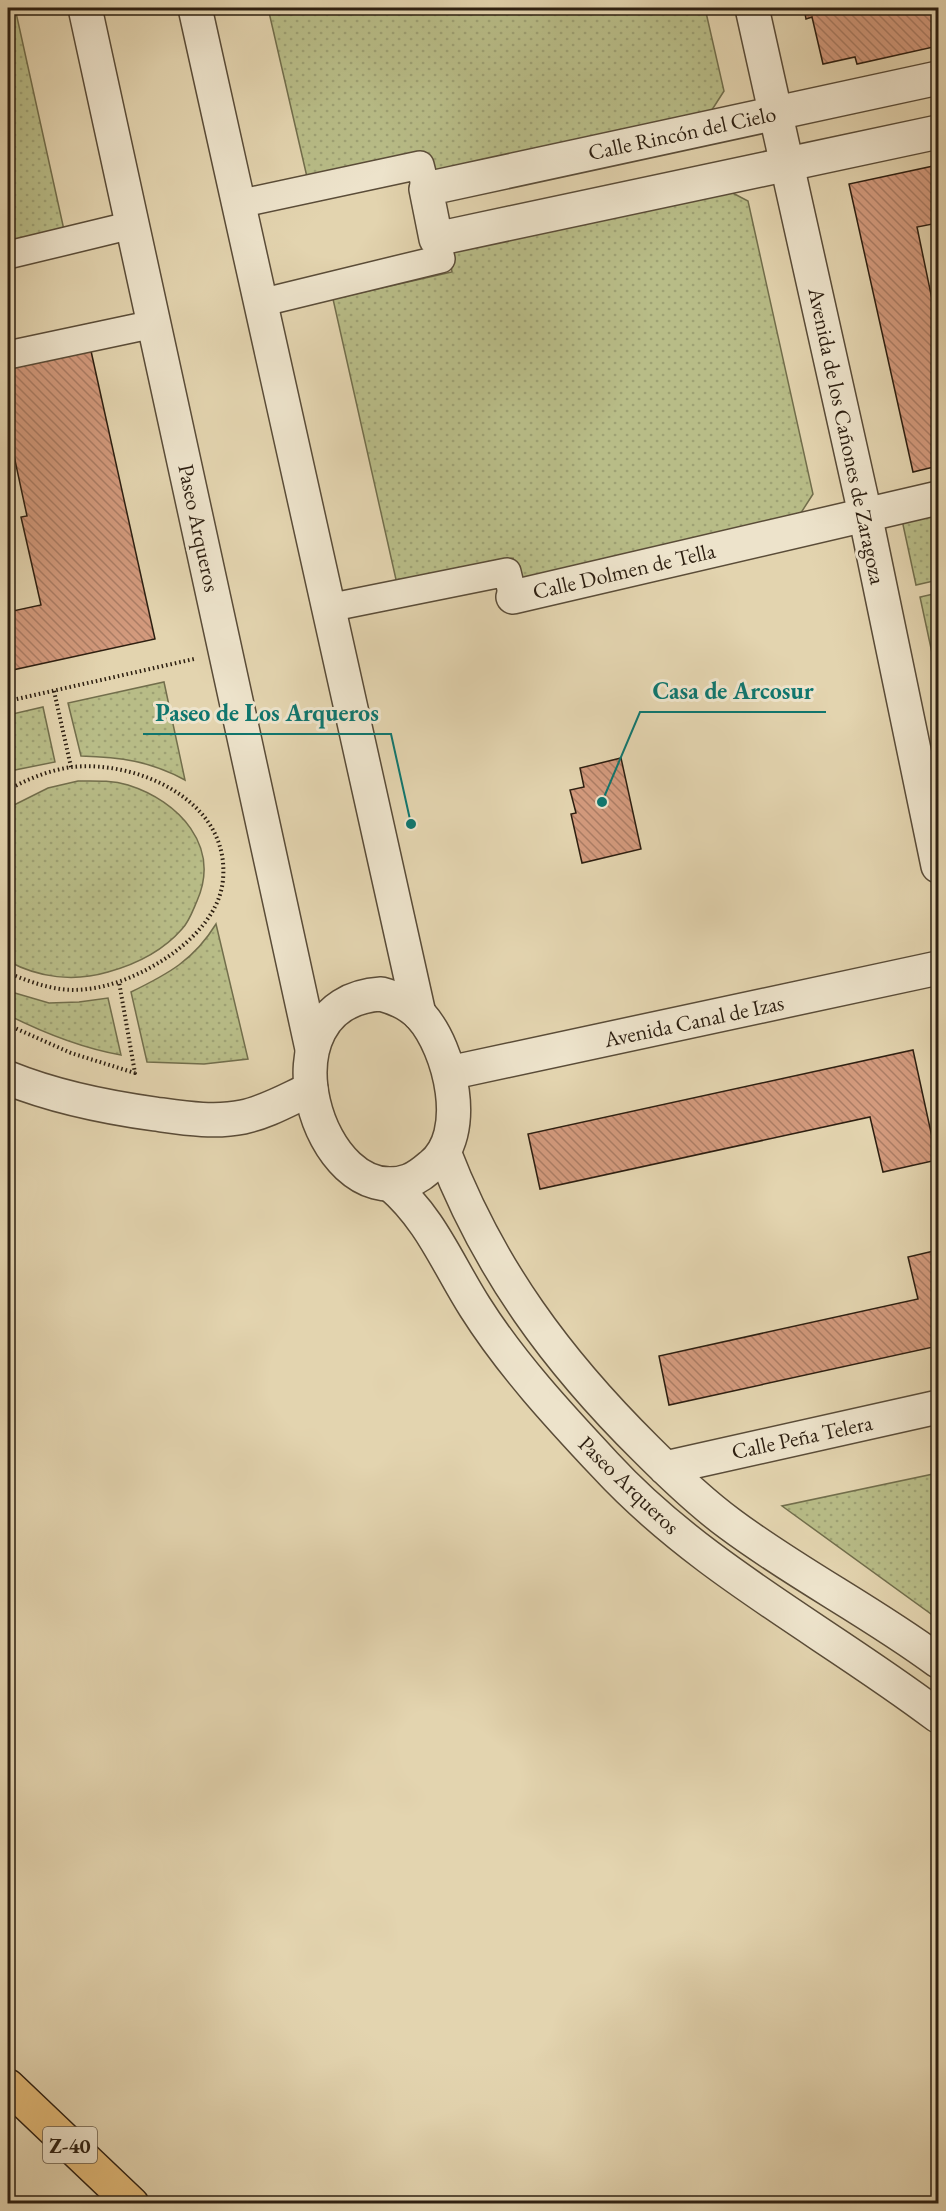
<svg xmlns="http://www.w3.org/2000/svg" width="946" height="2211" font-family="'EB Garamond',serif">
  <defs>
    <pattern id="grass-dots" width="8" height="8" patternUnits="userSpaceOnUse" patternTransform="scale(1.5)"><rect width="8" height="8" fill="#b8bc87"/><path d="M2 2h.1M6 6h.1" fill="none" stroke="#9ea174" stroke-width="1.8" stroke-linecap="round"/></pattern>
    <pattern id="building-back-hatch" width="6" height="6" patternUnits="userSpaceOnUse" patternTransform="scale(1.5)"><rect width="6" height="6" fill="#d39a7d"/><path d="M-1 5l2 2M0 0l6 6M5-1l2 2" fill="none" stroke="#ac7d65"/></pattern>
  </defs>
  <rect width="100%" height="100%" fill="#e3d4af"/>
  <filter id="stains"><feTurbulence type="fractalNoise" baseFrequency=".00333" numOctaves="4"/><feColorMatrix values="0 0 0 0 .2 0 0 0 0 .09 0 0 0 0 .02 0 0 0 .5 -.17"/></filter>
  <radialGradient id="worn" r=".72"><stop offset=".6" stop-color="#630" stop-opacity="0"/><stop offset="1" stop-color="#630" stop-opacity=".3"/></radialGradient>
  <path fill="url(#grass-dots)" stroke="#726e4c" stroke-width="1.5" d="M 8,8 L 15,8 L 64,230 L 8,243 Z
    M 268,8 L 705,8 L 724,91 L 708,116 L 432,176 L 425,152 L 307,177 Z
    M 725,189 L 748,201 L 813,494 L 797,519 L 522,579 L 513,558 L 397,584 L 333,299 L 452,272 L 448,248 Z
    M 938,512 L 938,580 L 916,585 L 902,520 Z
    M 938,593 L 938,681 L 920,597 Z
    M 164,682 L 185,780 C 150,761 120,757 81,756 L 68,703 Z
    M 43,707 L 55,762 L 15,770 L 8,773 L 8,715 Z
    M 78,781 C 94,781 111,780 128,785 C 179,801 221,846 197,901 C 193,910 189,922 182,929 C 162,952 137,964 108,972 C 74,982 39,978 8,961 L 8,808 L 48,788 Z
    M 216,924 L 248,1059 L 204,1064 L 147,1062 L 131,992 C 168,974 194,960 216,924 Z
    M 8,991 L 49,1003 L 79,1002 L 108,998 L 121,1055 C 81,1048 44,1033 8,1015 Z
    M 938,1473 L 938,1619 L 782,1506 Z"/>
  <path fill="url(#building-back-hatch)" stroke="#2d1f11" stroke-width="1.5" d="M 804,8 L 938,8 L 938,46 L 857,64 L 855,57 L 823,64 L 812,17 L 806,19 Z
    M 938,165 L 938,223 L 917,227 L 938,328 L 938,466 L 913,472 L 849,184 Z
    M 91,351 L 155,639 L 8,671 L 8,612 L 41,605 L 21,517 L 27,516 L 8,428 L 8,369 Z
    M 621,758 L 641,849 L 582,863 L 571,814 L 576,813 L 570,790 L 584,787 L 580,768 Z
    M 913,1050 L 937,1160 L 883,1172 L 870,1117 L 540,1189 L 528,1134 Z
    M 938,1250 L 938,1346 L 669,1405 L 659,1356 L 918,1299 L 908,1257 Z"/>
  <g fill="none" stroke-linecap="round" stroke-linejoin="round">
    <defs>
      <path id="pedestrian" d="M 238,204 L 420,165 L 426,189
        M 8,255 L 132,225
        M 260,303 L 441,259 L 436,239
        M 8,355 L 154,324
        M 328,608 L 507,572 L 513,597"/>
      <path id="minor" d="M 85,8 L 312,1049
        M 195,8 L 419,1014
        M 938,78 L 426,189 L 436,239 L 938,132
        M 513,597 L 938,498
        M 8,1078 C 55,1097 104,1107 155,1114 C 184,1118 214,1123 243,1117 C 267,1112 289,1099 311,1089
        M 444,1152 C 489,1269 557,1361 646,1449 C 672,1475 700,1502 730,1524 C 797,1574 872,1612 938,1661
        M 390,1184 C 431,1219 447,1263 475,1307 C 511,1364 559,1416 605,1465 C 700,1568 827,1632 938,1716
        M 665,1468 L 938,1407"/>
      <path id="tertiary" d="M 752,8 L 865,514 L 938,866
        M 381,994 C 396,998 410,1004 421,1016 C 450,1048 472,1135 431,1166 C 424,1172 417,1178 408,1181 C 318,1212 255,1002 381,994 Z
        M 449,1073 L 938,968"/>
      <path id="motorway" d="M 8,2086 L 132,2204"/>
    </defs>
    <use href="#pedestrian" stroke="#5a4c38" stroke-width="30"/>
    <use href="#minor" stroke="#5a4c38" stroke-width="36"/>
    <use href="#tertiary" stroke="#5a4c38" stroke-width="36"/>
    <use href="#motorway" stroke="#2d1f11" stroke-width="36"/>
    <path stroke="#2d1f11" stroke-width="4" stroke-dasharray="1.5 3" stroke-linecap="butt" d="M 54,691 L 71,767
      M 8,701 L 194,659
      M 8,790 C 27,779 50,770 72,767 C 138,760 230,801 223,879 C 219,936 138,984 87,989 C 59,993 33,983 8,973
      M 8,1025 L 71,1053 L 135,1073 L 119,982"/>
    <use href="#pedestrian" stroke="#ede3cb" stroke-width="27"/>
    <use href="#minor" stroke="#ede3cb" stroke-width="33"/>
    <use href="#tertiary" stroke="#ede3cb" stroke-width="33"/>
    <use href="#motorway" stroke="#e2ba78" stroke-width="33"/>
  </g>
  <g text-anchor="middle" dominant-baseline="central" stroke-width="6" stroke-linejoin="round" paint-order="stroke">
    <rect fill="#ede3cb" stroke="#675a49" stroke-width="1.5" x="43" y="2127" width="54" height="36" rx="4.5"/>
    <g font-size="21" font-weight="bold" fill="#2d1f11">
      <text x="70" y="2145">Z-40</text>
    </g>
    <g font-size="22" fill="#2d1f11" stroke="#ede3cb">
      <text transform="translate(682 133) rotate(-12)">Calle Rincón del Cielo</text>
      <text transform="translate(847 436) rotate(78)">Avenida de los Cañones de Zaragoza</text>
      <text transform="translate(199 528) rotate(78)">Paseo Arqueros</text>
      <text transform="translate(624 571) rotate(-13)">Calle Dolmen de Tella</text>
      <text transform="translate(694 1021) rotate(-12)">Avenida Canal de Izas</text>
      <text transform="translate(802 1437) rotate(-12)">Calle Peña Telera</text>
      <text transform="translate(629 1485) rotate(44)">Paseo Arqueros</text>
    </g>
  </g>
  <path fill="none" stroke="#0f766e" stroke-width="2" d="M602 802L640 712H826M411 824L391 734H143"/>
  <g fill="#0f766e" stroke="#ede3cb" stroke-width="2">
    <circle cx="602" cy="802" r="6"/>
    <circle cx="411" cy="824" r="6"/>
  </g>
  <g font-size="24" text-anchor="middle" font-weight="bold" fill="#0f766e" stroke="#ede3cb" stroke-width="6" stroke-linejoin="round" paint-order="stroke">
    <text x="733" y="699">Casa de Arcosur</text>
    <text x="267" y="721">Paseo de Los Arqueros</text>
  </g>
  <rect width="946" height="2211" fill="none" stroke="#e3d4af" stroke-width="30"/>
  <rect x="9" y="9" width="928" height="2193" fill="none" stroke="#2d1f11" stroke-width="3"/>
  <rect x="15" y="15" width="916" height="2181" fill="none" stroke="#2d1f11" stroke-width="1.5"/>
  <rect width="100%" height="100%" filter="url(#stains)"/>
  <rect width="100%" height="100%" fill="url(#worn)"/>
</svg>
